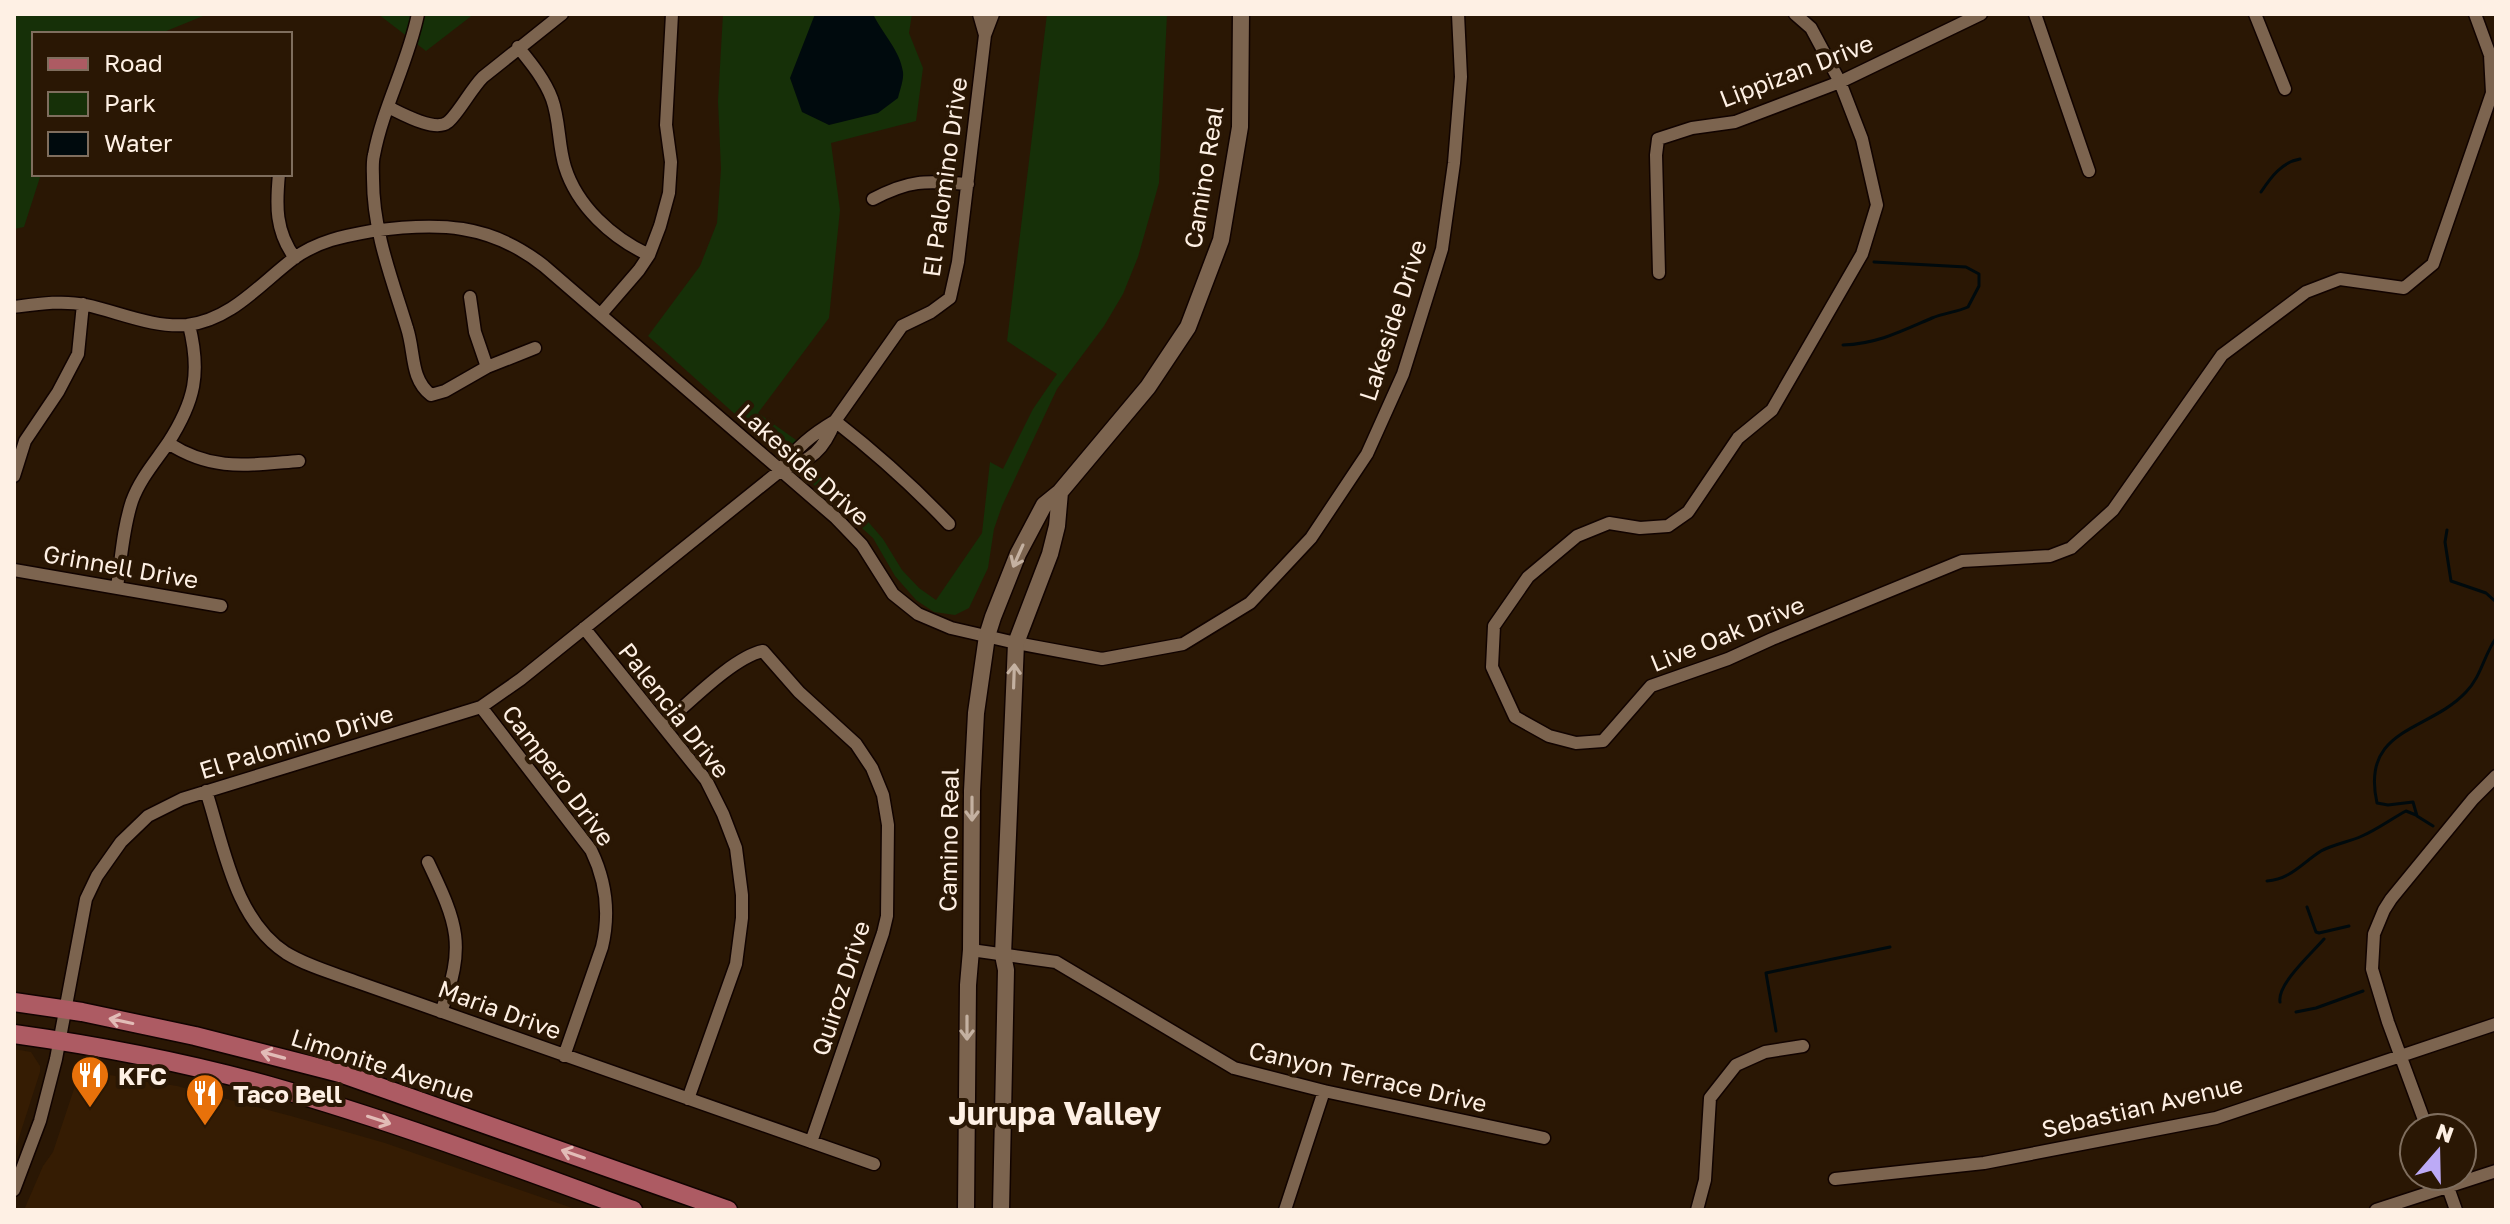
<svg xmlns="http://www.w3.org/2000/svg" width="2510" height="1224" font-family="'Golos Text',sans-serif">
  <rect width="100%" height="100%" fill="#2a1704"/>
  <path fill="#351c03" d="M 14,1049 L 31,1052 L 40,1066 L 40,1072 L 14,1153 Z
    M 91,1072 L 177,1086 L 291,1116 L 385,1143 L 578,1210 L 24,1210 L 43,1166 L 53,1152 L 76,1083 L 81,1077 Z"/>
  <path fill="#163008" d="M 14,14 L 208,14 L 159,34 L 34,34 L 34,174 L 41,174 L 24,227 L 14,229 Z
    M 378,14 L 474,14 L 426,51 Z
    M 723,14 L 912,14 L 909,33 L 923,68 L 916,121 L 831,143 L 840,210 L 829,318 L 758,413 L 796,440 L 820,477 L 858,510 L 883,539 L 902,570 L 919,588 L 936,600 L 982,533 L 990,462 L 1003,469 L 1033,409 L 1057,374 L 1007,341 L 1047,14 L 1167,14 L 1159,183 L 1138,257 L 1123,294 L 1104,326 L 1057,389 L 1002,506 L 994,529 L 988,568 L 969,608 L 955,615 L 934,612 L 916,600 L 895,576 L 873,538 L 648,336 L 700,266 L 717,223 L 721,169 L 718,101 Z"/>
  <path fill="#000a0d" d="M 815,14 L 873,14 C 882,33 900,50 903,72 C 904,79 900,90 898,98 L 878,113 L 829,125 L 802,112 L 790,78 Z"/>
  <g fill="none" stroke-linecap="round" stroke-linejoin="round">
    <path stroke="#000a0d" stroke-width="3" d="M 2261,192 C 2271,177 2282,162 2300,159
      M 1843,345 C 1877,344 1902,331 1932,318 C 1944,313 1957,312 1968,307 L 1979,286 L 1979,274 L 1966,267 L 1874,262
      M 2447,530 L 2445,542 L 2451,581 L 2486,593 L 2496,602
      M 2433,826 L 2417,816 L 2413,802 L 2388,805 L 2377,803 C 2360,727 2429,732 2466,692 C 2481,677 2484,655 2496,638
      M 2267,881 C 2291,879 2302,863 2321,851 C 2334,844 2349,842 2362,836 C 2378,829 2391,819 2406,811 L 2416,815
      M 2307,907 L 2316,932 L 2319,933 L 2349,926
      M 2280,1002 C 2277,984 2312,953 2324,939
      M 2296,1012 L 2316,1008 L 2363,991
      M 1776,1031 L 1766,973 L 1890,947"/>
    <defs>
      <path id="minor" d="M 418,14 C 408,63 383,107 374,155 C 372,162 373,171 373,179 C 373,232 392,279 407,328 C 415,352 410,379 431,395 L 445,391 L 487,367 L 535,348
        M 979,14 L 985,35
        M 1795,14 L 1811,28 L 1840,82 L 1862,139 L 1877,205 L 1862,254 L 1772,410 L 1738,438 L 1688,512 L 1668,526 L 1640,528 L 1609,523 L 1577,536 L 1528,577 L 1494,626 L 1492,667 L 1515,717 L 1549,736 L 1576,743 L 1603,741 L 1651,686 L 1728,659 L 1772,639 L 1962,561 L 2050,556 L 2071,548 L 2113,510 L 2222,355 L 2306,292 L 2340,279 L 2404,288 L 2433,264 L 2492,93 L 2490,55 L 2475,14
        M 2035,14 L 2089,171
        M 2255,14 L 2285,89
        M 518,47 C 531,63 545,80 552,99 C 560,121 558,145 565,167 C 577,206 612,238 649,255
        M 388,107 C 401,113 435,133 448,122 C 458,114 471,89 483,77 L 562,14
        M 279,174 C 276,205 275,231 295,258
        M 873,199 C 911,179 926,181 968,184
        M 1659,273 L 1656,155 L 1658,139 L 1692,128 L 1735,122 L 1840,82 L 1981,14
        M 470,297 L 475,332 L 487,367
        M 14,307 C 37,304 63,300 86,305 C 119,312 153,328 187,325 C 231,320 260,284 293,259 C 317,241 344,236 372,231 C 438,222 490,223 544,266 L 836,518 L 862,545 L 893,594 L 918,614 L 951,628 L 1016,643 L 1102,659 L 1183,644 L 1250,603 L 1311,538 L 1367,454 L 1403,374 L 1442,249 L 1454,163 L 1461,77 L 1458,14
        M 601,314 L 639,270 L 649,255 L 660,226 L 669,193 L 671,162 L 666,125 L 672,14
        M 168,443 C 213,472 248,465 299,461
        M 14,476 L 25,441 L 58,392 L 78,354 L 83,304
        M 949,524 C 913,486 876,453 835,421 L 902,326 L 931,312 L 950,298 L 958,262 L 985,35 L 993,14
        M 14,570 L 221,606
        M 117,587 C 121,559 123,528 132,501 C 140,479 155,462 168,443 C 195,401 201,373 189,325
        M 584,628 L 706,780 L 723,814 L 736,848 L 742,895 L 742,918 L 736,964 L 688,1099
        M 481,707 L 591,850 C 606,881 610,914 602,947 L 564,1056
        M 663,725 C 688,704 733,657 763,651 L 799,692 L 856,744 L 872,768 L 883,795 L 888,825 L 887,916 L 883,933 L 811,1142
        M 206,791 C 224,846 234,919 286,953 C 309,967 336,974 360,983 L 874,1164
        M 428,862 C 458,925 466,945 441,1012
        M 971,950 L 1056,962 L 1234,1068 L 1324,1091 L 1544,1138
        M 2427,1128 L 2388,1022 L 2372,969 L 2374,934 L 2384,910 L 2391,899 L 2473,799 L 2496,776
        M 2444,1176 L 2456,1210
        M 1835,1179 L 1984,1163 L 2216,1118 L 2496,1024
        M 14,1190 L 40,1121 L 56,1059 L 86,899 L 97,876 L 121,842 L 148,816 L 182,799 L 481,707 L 521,679 L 781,470 C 795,448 813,434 835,421 C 824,450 811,461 781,470
        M 1285,1210 L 1324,1091
        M 1697,1210 L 1705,1180 L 1710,1098 L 1736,1065 L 1765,1052 L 1803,1046
        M 2376,1210 L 2496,1171"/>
      <path id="secondary" d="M 966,1210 L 968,985 L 971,950 L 972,791 L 976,713 L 987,636 L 993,617 L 1018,554 L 1044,505 L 1060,492 L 1148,387 L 1188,327 L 1221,240 L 1240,127 L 1241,14
        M 1001,1210 L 1006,970 L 1003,955 L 1016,643 L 1050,554 L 1057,526 L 1060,492"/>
      <path id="primary" d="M 14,1002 L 82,1012 L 195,1036 L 340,1073 L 728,1210
        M 14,1034 C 100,1046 187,1063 270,1086 C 393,1121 513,1166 633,1210"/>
    </defs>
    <use href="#minor" stroke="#110300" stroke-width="15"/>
    <use href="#secondary" stroke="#110300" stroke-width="19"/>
    <use href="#primary" stroke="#110300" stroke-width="21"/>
    <use href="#minor" stroke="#7c644f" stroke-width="12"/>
    <use href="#secondary" stroke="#7c644f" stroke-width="16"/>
    <use href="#primary" stroke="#ad5b63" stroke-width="18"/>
  </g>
  <defs><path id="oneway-shaft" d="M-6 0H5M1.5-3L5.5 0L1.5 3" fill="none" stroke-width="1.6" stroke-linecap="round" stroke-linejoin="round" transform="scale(2)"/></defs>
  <g stroke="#c4b1a1">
    <use href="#oneway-shaft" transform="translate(1018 556) rotate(114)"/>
    <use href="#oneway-shaft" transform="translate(1014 676) rotate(-88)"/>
    <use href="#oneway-shaft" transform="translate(972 809) rotate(90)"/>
    <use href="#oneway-shaft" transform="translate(967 1028) rotate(90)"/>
  </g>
  <g stroke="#e2bcb7">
    <use href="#oneway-shaft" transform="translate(121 1021) rotate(-168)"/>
    <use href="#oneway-shaft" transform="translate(273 1055) rotate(-165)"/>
    <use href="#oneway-shaft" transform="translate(379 1120) rotate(18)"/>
    <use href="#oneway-shaft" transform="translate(573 1154) rotate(-161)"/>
  </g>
  <defs>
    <symbol id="restaurant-pin" viewBox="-11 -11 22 30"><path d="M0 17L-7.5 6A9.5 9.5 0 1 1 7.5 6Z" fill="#e8710a" stroke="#2a1704"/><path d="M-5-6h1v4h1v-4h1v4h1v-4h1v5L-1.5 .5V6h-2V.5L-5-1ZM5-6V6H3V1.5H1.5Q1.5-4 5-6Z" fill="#fff"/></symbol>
  </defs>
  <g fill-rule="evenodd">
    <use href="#restaurant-pin" x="68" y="1053" width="44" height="60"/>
    <use href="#restaurant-pin" x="183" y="1071" width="44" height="60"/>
  </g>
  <g text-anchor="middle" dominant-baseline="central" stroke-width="8" stroke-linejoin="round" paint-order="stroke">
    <g font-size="24" fill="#fef0e4" stroke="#2a1704">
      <text transform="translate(1796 70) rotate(-21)">Lippizan Drive</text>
      <text transform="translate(944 177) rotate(-82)">El Palomino Drive</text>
      <text transform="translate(1203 177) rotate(-81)">Camino Real</text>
      <text transform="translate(1392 320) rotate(-72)">Lakeside Drive</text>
      <text transform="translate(804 464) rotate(42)">Lakeside Drive</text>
      <text transform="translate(121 566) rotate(10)">Grinnell Drive</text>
      <text transform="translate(1727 633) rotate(-22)">Live Oak Drive</text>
      <text transform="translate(675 710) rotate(52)">Palencia Drive</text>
      <text transform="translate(296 741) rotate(-17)">El Palomino Drive</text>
      <text transform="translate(559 775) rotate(53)">Campero Drive</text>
      <text transform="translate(948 840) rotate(-89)">Camino Real</text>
      <text transform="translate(840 988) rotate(-72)">Quiroz Drive</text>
      <text transform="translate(500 1009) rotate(20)">Maria Drive</text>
      <text transform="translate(383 1065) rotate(18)">Limonite Avenue</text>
      <text transform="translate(1368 1076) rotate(13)">Canyon Terrace Drive</text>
      <text transform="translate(2142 1106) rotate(-13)">Sebastian Avenue</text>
    </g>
    <g font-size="24" font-weight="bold" fill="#fef0e4" stroke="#2a1704" text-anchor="start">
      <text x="118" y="1075">KFC</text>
      <text x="233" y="1093">Taco Bell</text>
    </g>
    <g font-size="32" font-weight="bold" fill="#fef0e4" stroke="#2a1704">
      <text x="1055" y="1113">Jurupa Valley</text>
    </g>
  </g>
  <rect width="2510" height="1224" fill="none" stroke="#fef0e4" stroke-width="32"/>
  <rect x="32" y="32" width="260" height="144" fill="#2a1704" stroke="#7f6e5e" stroke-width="2"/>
  <rect x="48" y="58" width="40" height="12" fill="#ad5b63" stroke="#7f6e5e" stroke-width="2"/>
  <text x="104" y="72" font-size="24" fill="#fef0e4">Road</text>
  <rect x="48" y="92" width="40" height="24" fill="#163008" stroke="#7f6e5e" stroke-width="2"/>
  <text x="104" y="112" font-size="24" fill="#fef0e4">Park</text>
  <rect x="48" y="132" width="40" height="24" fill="#000a0d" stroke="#7f6e5e" stroke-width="2"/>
  <text x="104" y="152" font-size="24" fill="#fef0e4">Water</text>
  <g transform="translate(2438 1152) rotate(20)"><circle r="38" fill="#2a1704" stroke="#7f6e5e" stroke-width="2"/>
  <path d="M0-6L14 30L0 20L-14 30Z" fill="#bcaaf6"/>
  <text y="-12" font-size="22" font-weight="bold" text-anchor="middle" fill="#fef0e4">N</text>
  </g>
</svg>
